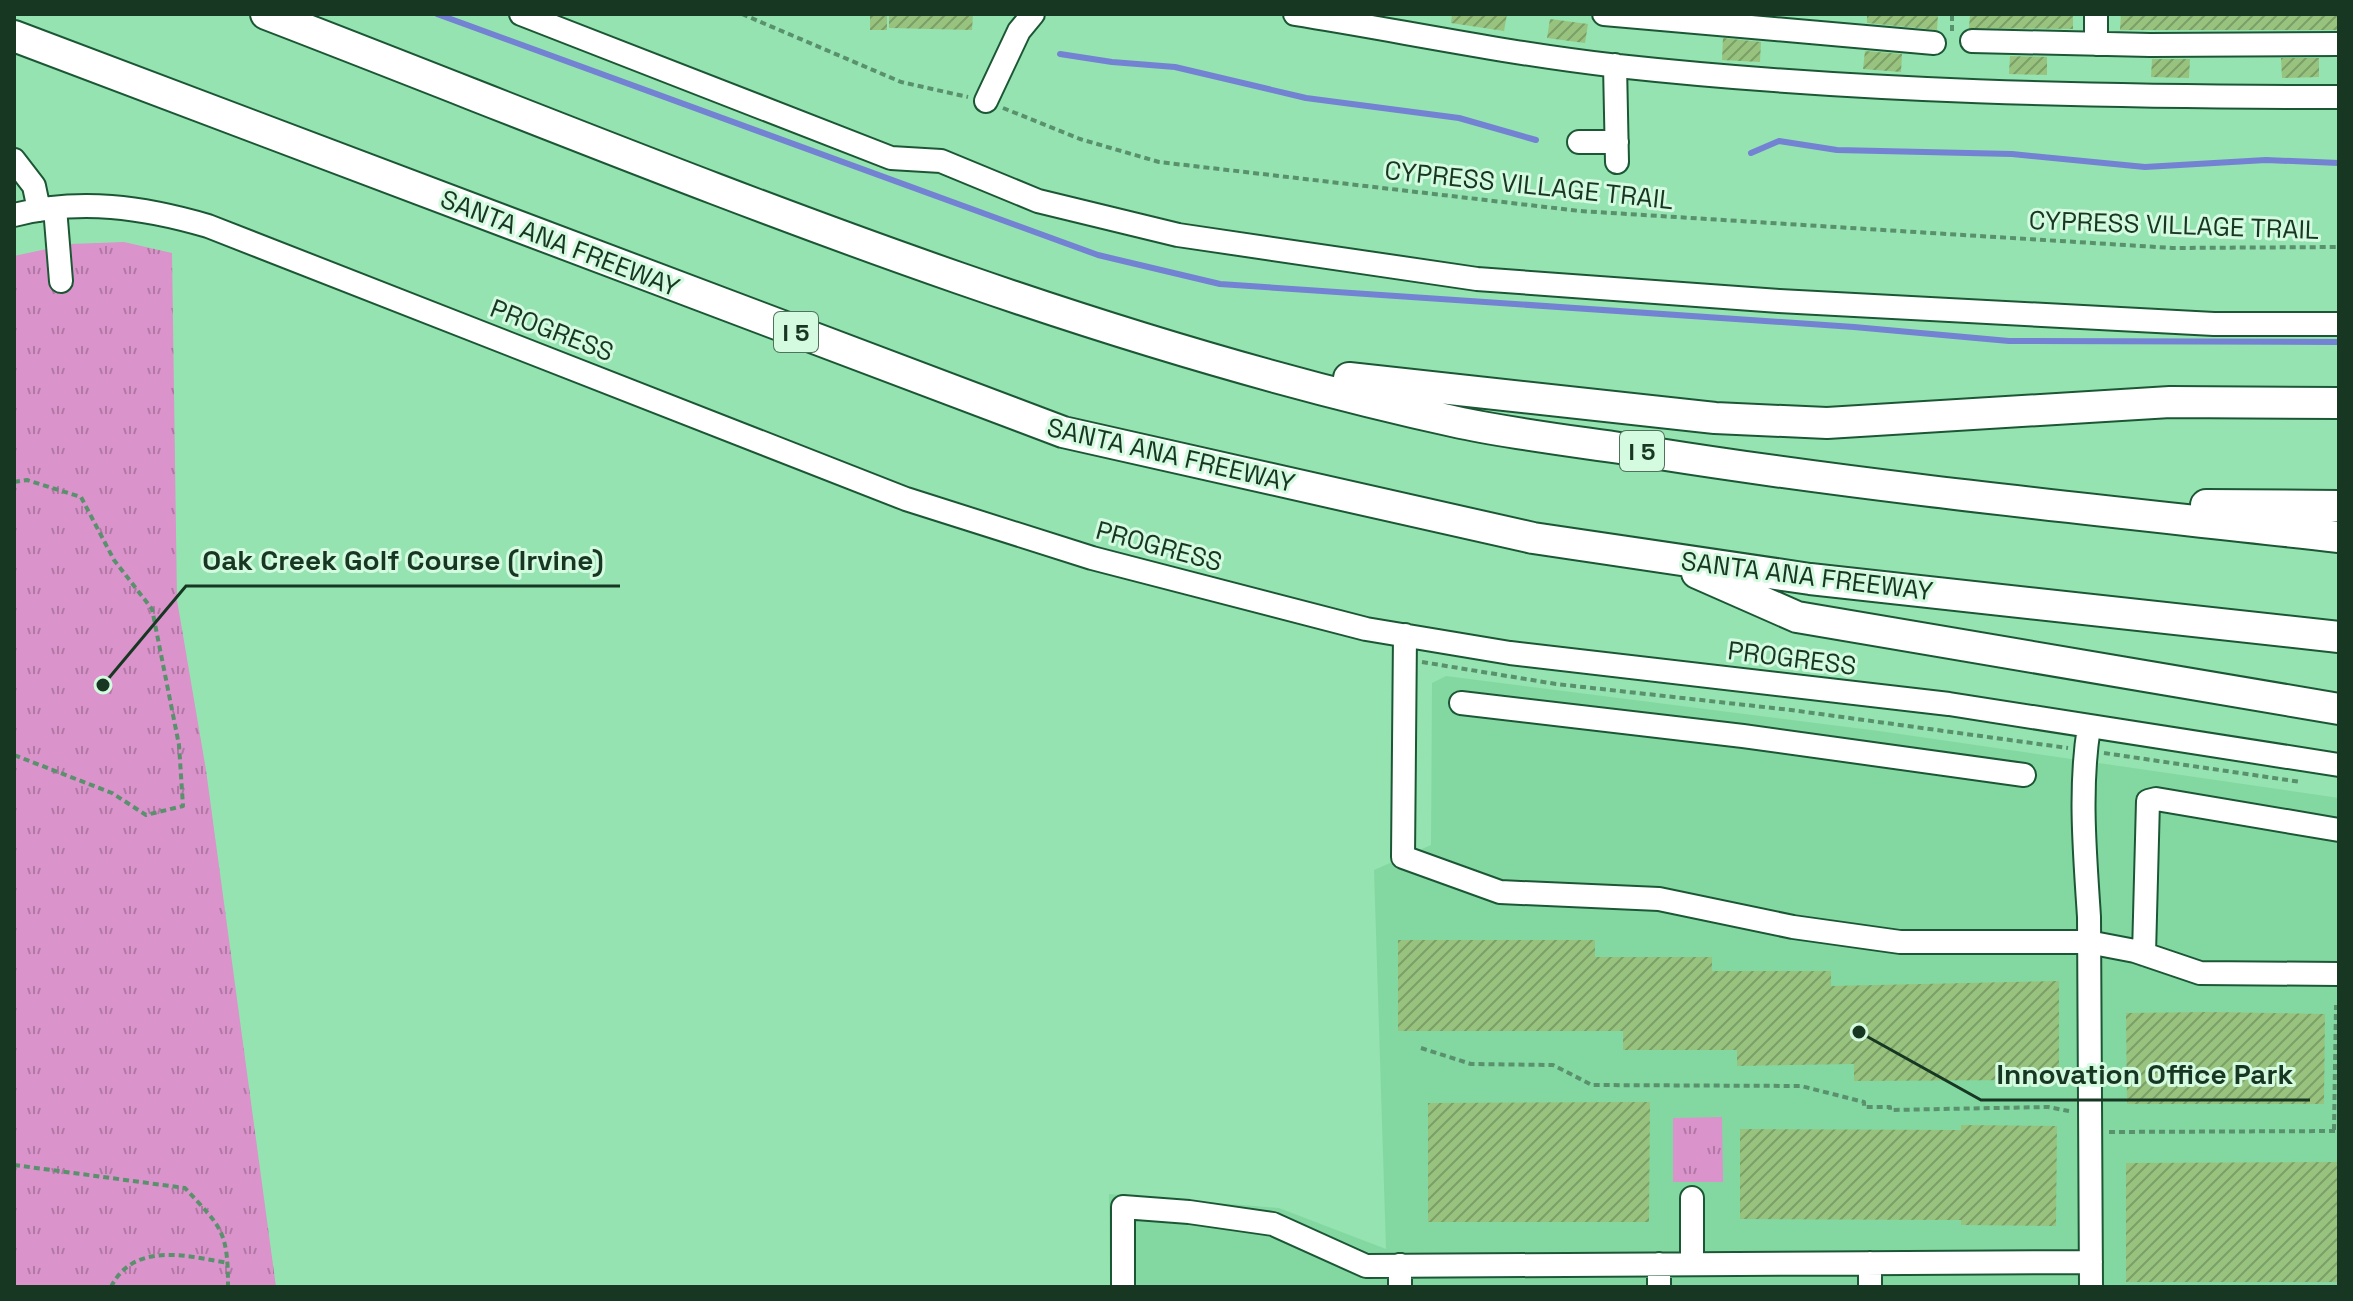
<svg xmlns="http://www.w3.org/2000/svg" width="2353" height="1301" font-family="'Space Grotesk',sans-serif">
  <defs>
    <pattern id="grass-tufts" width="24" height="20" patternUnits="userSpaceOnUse" patternTransform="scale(2)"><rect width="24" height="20" fill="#da93cb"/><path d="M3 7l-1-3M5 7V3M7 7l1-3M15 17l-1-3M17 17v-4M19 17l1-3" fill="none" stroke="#b079a4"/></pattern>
    <pattern id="building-hatch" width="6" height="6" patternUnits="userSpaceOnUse" patternTransform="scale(2)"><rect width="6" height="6" fill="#98c37e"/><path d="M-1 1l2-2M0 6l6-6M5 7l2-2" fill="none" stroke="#7b9f67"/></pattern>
  </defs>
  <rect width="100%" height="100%" fill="#95e3b0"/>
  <path fill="#83d8a1" d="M 1446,676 L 1879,731 L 2339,798 L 2339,1287 L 1110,1287 L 1109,1194 L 1279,1208 L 1386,1249 L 1374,870 L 1431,845 L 1432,683 Z"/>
  <path fill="url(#grass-tufts)" d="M 124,242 L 172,253 L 177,600 L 206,770 L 276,1287 L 14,1287 L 14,256 L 70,244 Z
    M 1722,1117 L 1723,1182 L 1673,1182 L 1673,1118 Z"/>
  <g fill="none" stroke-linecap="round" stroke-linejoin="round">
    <path stroke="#7382d3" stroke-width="6" d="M 437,14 L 1098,255 L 1220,284 L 1854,327 L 2009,341 L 2339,342
      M 1060,54 L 1112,62 L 1175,67 L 1306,98 L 1459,118 L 1536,140
      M 1751,153 L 1779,141 L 1837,150 L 2012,154 L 2145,167 L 2266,160 L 2339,163"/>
  </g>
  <path fill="url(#building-hatch)" d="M 870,14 L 887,14 L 887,30 L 870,30 Z
    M 889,14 L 973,14 L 972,30 L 889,28 Z
    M 1452,14 L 1507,14 L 1504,31 L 1451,23 Z
    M 1867,14 L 1938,14 L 1937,30 L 1867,23 Z
    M 1970,14 L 2073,14 L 2073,29 L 1969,28 Z
    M 2121,14 L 2339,14 L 2339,30 L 2120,30 Z
    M 1550,19 L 1588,24 L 1585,43 L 1547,38 Z
    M 1723,38 L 1761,42 L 1760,62 L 1722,60 Z
    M 1865,51 L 1902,54 L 1901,72 L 1863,69 Z
    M 2010,56 L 2047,57 L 2047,75 L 2009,74 Z
    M 2281,58 L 2319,58 L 2319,77 L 2282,78 Z
    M 2152,59 L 2190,59 L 2189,78 L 2151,77 Z
    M 1398,940 L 1595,940 L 1595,957 L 1712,957 L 1712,971 L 1831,971 L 1831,986 L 2059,981 L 2059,1080 L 1854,1081 L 1854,1064 L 1737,1066 L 1737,1050 L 1623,1050 L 1623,1031 L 1398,1031 Z
    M 2208,1012 L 2325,1014 L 2324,1104 L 2127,1104 L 2126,1013 Z
    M 1650,1102 L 1649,1222 L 1428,1222 L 1428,1103 Z
    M 1961,1125 L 2057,1126 L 2056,1226 L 1961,1225 L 1961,1220 L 1740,1219 L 1740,1129 L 1961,1130 Z
    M 2339,1162 L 2339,1282 L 2126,1282 L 2126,1163 Z"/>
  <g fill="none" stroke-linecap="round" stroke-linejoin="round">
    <defs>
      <path id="minor" d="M 521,14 L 891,158 L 941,161 L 1038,201 L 1178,235 L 1477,279 L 1779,301 L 2214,324 L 2339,324
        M 1295,14 C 1402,31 1510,54 1618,66 C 1857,92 2099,97 2339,97
        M 1604,14 L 1934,43
        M 1972,41 L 2150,45 L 2339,44
        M 2096,44 L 2096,14
        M 1615,65 L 1617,162
        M 986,101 L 1019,31 L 1033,14
        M 1579,142 L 1617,142
        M 14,160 L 34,186 L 39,210
        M 55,208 L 61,281
        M 14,215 C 80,198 143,207 208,226 L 906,499 L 1092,558 L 1366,629 L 1510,653 L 1949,704 L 2339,765
        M 1405,635 L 1403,857 L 1500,892 L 1659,899 L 1793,927 L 1900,942 L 2088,942 L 2135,951 L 2200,973 L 2339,974
        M 1461,703 L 1743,736 L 2024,775
        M 2089,727 C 2079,789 2085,855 2089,917 L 2091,1287
        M 2144,954 L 2148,801 L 2156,799 L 2339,830
        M 1659,1264 L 1659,1287
        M 1692,1264 L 1692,1198
        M 1400,1265 L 1400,1287
        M 1123,1287 L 1123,1207 L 1189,1212 L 1273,1224 L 1366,1266 L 2091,1262
        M 1870,1287 L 1870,1263"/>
      <path id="highway" d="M 266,14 C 659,165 1048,333 1461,423 C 1524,436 1589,443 1653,453 C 1880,489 2110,511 2339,537
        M 14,36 L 1063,432 L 1533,538 L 1810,579 L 2339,637
        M 1349,378 L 1715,418 L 1827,423 L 2170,402 L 2339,403
        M 2206,505 L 2339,506
        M 1697,573 L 1797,617 L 2339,709"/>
    </defs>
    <use href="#minor" stroke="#1c5735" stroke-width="26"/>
    <use href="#highway" stroke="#1c5735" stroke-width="34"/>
    <path stroke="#59916d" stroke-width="4" stroke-dasharray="6 4" stroke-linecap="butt" d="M 742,14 L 901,82 L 968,97
      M 1952,31 L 1952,14
      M 1003,108 L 1080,139 L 1159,162 L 1580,211 L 2172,248 L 2339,247
      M 14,482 L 27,480 L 81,497 L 114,560 L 152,609 L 179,745 L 183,806 L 146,815 L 112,793 L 14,755
      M 1422,662 L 1556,684 L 1791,710 L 2068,748
      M 2104,753 L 2301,782
      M 1421,1048 L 1471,1064 L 1553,1065 L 1592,1085 L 1801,1086 L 1864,1102 L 1864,1107 L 1890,1107 L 1890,1110 L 2048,1107 L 2069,1111
      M 2334,1130 L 2336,1005
      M 2109,1132 L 2339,1131
      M 14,1165 L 185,1188 C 222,1228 228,1231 228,1287
      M 111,1287 C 134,1241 188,1256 228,1263"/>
    <use href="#minor" stroke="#fff" stroke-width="22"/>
    <use href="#highway" stroke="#fff" stroke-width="30"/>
  </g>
  <g text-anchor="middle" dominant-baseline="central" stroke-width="6" stroke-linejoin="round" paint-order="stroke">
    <g fill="#d4fae0" stroke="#50725c" stroke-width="2">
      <rect x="774" y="312" width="44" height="40" rx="6"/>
      <rect x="1620" y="431" width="44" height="40" rx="6"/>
    </g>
    <g font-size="24" font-weight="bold" fill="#173723">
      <text x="796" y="332">I 5</text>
      <text x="1642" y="451">I 5</text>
    </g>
    <g font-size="26" fill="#173723" stroke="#d4fae0">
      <text transform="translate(1529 185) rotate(6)">CYPRESS VILLAGE TRAIL</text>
      <text transform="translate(2174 225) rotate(2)">CYPRESS VILLAGE TRAIL</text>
      <text transform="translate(560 243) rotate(21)">SANTA ANA FREEWAY</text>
      <text transform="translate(552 330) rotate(21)">PROGRESS</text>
      <text transform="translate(1171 455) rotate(13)">SANTA ANA FREEWAY</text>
      <text transform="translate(1159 546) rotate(15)">PROGRESS</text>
      <text transform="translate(1807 576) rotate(7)">SANTA ANA FREEWAY</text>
      <text transform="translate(1792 658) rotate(7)">PROGRESS</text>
    </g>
  </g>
  <path fill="none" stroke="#173723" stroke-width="3" d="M103 685L186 586H620M1859 1032L1981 1100H2310"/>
  <g fill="#173723" stroke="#d4fae0" stroke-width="3">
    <circle cx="103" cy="685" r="8"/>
    <circle cx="1859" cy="1032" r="8"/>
  </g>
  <g font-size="28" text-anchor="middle" font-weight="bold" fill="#173723" stroke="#d4fae0" stroke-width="6" stroke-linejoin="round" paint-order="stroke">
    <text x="403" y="570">Oak Creek Golf Course (Irvine)</text>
    <text x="2145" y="1084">Innovation Office Park</text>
  </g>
  <rect width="2353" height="1301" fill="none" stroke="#173723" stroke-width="32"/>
</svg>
